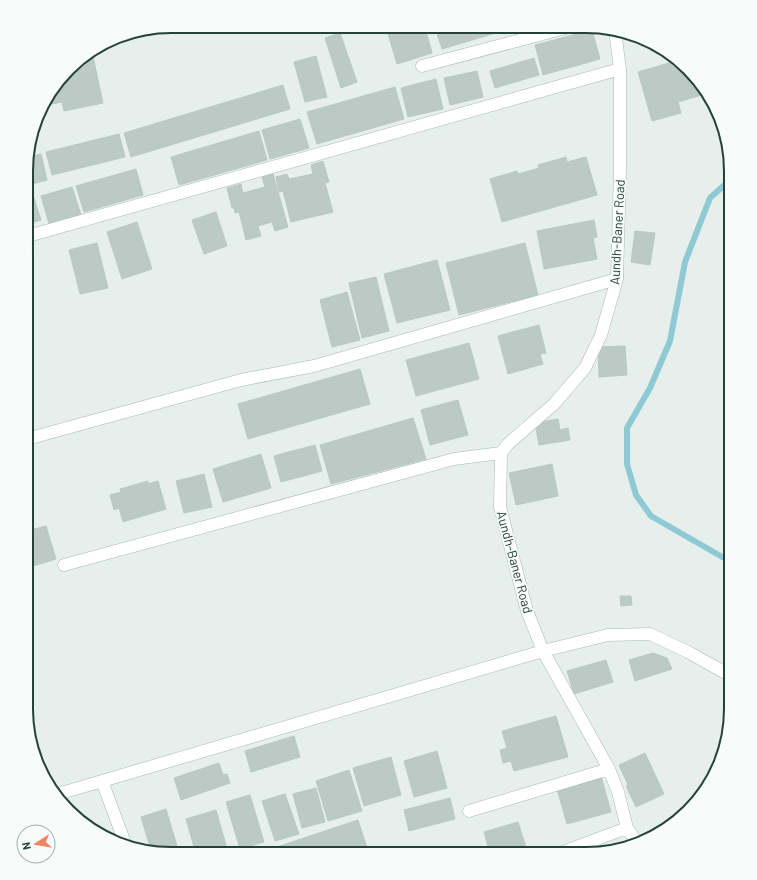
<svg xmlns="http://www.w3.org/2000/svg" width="757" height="880" font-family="Barlow,sans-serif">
  <rect width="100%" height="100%" fill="#e6efeb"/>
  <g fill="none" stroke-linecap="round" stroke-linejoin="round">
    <path stroke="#8ec9d4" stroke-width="6" d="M 731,562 L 651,516 L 636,495 L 627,464 L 627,428 L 650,388 L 670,341 L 685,262 L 710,198 L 731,179"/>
  </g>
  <path fill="#bbcac4" stroke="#b8c9c2" d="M 413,27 L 425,27 L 432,53 L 397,64 L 388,34 Z
    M 435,27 L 498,27 L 499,32 L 442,49 Z
    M 510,27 L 532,27 L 512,33 Z
    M 592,30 L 600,59 L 543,75 L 535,45 Z
    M 340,33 L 357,82 L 341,88 L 325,38 Z
    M 92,52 L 103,103 L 64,111 L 62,102 L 52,104 L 50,94 L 76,62 Z
    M 316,56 L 327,97 L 305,102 L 294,62 Z
    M 534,58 L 539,75 L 495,88 L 490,71 Z
    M 676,61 L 704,91 L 705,94 L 678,102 L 681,113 L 652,121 L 638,72 Z
    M 477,71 L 483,97 L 450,105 L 444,78 Z
    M 436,79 L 443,109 L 408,117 L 401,88 Z
    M 283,85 L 290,109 L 131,157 L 124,133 Z
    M 395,87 L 404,119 L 317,144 L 307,112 Z
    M 300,119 L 309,148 L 270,159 L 262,130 Z
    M 259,131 L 267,160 L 179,185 L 171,157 Z
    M 119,134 L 125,157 L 52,175 L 46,152 Z
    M 41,154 L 47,180 L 29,185 L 29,157 Z
    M 566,157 L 567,162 L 586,157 L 597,195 L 502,222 L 490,179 L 517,171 L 518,174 L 539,168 L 538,165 Z
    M 323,161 L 329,182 L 325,183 L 333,212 L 291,222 L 283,191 L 279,192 L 276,177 L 287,174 L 289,179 L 313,174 L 311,165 Z
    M 136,169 L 143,195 L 84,212 L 76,186 Z
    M 273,174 L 288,227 L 275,231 L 272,222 L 258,226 L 261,236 L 246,240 L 239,212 L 235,213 L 234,208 L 232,208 L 227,188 L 241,184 L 243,193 L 265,187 L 262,177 Z
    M 72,187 L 82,218 L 50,227 L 41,196 Z
    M 33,195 L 41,220 L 28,224 L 28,196 Z
    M 216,212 L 227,246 L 204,254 L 192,220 Z
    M 594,220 L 597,237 L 593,238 L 597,259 L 544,269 L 537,231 Z
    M 137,222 L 152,269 L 122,279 L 107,232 Z
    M 635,231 L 655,233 L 650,265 L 631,262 Z
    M 97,243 L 108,288 L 80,294 L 69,250 Z
    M 525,243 L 538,295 L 459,315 L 446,263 Z
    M 437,260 L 450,310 L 397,323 L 384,274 Z
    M 376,277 L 389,331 L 362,338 L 349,283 Z
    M 347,292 L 360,340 L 332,347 L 320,300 Z
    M 539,325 L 546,353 L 540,354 L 543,364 L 508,374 L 498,336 Z
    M 469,343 L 479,379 L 416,396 L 406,360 Z
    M 625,346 L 627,375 L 599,377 L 598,347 Z
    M 360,369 L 370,404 L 248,439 L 238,404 Z
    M 458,400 L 468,435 L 430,445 L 421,410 Z
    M 413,418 L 426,459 L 331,484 L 320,445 Z
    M 558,419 L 560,430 L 568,428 L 570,440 L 539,445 L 535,423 Z
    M 315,445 L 322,471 L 281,482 L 274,456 Z
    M 261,454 L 271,488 L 223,502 L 213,469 Z
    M 552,464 L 558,496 L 516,505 L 509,473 Z
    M 204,474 L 212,507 L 184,513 L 176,481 Z
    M 148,481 L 148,484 L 158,481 L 166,509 L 123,522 L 119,508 L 114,510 L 110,495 L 121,492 L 120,489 Z
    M 46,526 L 56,559 L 27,568 L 27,531 Z
    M 620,596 L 631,596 L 632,605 L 621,606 Z
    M 653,653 L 667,658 L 672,669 L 635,681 L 629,660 Z
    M 606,660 L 613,682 L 574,694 L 567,671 Z
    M 556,716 L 568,757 L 514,771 L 511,761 L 503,763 L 500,750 L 507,748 L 502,731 Z
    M 294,736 L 300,757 L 251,772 L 245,751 Z
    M 437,751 L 447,788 L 414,797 L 404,761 Z
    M 645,753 L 664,794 L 636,807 L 626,786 L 628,785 L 619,765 Z
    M 391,757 L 401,795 L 364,806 L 353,768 Z
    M 219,763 L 223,775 L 227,774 L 230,783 L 181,800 L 174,778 Z
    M 349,770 L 362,811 L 328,821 L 316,781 Z
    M 601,776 L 611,812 L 567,824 L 557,789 Z
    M 316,788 L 325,822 L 302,828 L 293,794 Z
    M 285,794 L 299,834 L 275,841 L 262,801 Z
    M 250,795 L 264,842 L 240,849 L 226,802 Z
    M 450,798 L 455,819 L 409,831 L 404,810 Z
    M 166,809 L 177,846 L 156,852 L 151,850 L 141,817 Z
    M 216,810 L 228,852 L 221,854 L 196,854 L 186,819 Z
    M 358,820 L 369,854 L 256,854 Z
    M 518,822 L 528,854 L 490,854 L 484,832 Z"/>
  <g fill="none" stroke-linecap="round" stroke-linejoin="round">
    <defs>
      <path id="lane" d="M 64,565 L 454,459 L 501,453"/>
      <path id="street" d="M 615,31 L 620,69 L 620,170 L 617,279 L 601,335 L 585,368 L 554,404 L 508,444 L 501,453 L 500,507 L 527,611 L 543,651 L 609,769 L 618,792 L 627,828 L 636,841
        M 422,66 L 569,27
        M 28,236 L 620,69
        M 27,439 L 241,380 L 314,366 L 617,279
        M 102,781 L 125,843
        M 58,794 L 543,651 L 608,635 L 650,634 L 688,652 L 731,676
        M 469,811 L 609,769
        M 557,854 L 627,828"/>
    </defs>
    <use href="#lane" stroke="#a8b8b2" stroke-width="13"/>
    <use href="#street" stroke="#a8b8b2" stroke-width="13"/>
    <use href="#lane" stroke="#fff" stroke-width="12"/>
    <use href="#street" stroke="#fff" stroke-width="12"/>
  </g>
  <g text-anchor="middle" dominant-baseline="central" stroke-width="3.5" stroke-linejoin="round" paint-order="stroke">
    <g font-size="13" fill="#24423a" stroke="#f7fbf9">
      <text transform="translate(617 232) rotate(-87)">Aundh-Baner Road</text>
      <text transform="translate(515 562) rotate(75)">Aundh-Baner Road</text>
    </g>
  </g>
  <path d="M0 0H757V880H0ZM171 33H586A138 138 0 0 1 724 171V709A138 138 0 0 1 586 847H171A138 138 0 0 1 33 709V171A138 138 0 0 1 171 33Z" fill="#f7fbf9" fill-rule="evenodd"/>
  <path fill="none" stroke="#24423a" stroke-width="2" d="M171 33H586A138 138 0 0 1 724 171V709A138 138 0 0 1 586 847H171A138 138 0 0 1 33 709V171A138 138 0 0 1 171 33Z"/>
  <g transform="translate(36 844) rotate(258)"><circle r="19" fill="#f7fbf9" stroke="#a3b1ad"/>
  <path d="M0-3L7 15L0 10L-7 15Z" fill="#f4845f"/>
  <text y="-6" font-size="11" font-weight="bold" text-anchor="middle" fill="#24423a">N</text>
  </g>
</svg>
